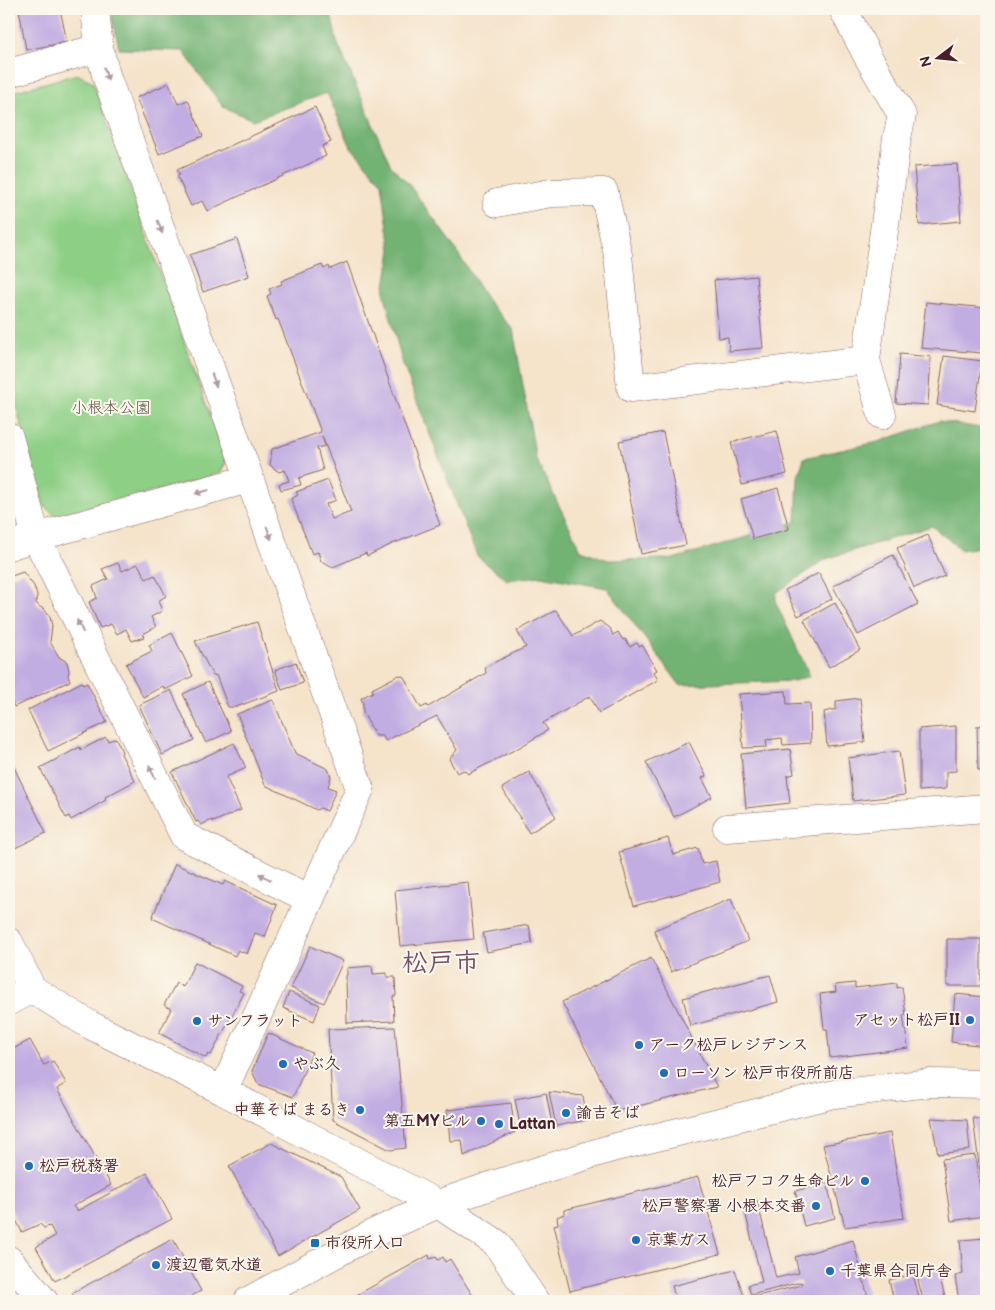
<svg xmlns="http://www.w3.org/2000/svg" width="995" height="1310" font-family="'Balsamiq Sans','Klee One',sans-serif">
  <rect width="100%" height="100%" fill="#fbf7ec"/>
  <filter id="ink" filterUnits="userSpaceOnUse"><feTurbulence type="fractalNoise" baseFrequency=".02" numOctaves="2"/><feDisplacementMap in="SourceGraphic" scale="10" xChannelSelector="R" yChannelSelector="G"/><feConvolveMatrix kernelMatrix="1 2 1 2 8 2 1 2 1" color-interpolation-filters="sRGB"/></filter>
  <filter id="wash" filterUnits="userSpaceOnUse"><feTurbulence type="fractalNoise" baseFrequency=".0096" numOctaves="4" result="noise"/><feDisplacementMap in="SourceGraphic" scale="20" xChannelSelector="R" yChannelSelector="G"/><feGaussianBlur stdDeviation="1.12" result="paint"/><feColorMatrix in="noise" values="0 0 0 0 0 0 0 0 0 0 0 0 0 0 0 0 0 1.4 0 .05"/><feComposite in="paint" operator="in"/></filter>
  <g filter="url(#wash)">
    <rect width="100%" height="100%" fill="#f5e3ca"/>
    <path fill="#8ecf86" stroke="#6c7758" d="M 77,74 L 93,82 L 226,461 L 221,473 L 58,518 L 44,506 L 9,381 L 9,93 Z"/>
    <path fill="#72b273" stroke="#5e684f" d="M 111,9 L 330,9 L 337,42 L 391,166 L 408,183 L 454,247 L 487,300 L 513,329 L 536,459 L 581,550 L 608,560 L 673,559 L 796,522 L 798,477 L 804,458 L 878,442 L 939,421 L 986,429 L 986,546 L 961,550 L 932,526 L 826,559 L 776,593 L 776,603 L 810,676 L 794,681 L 680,685 L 607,588 L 541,576 L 507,580 L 477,556 L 403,365 L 384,292 L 391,250 L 382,183 L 351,147 L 327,93 L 253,120 L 223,107 L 183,51 L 119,49 Z"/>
    <g id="blocks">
      <path fill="#c2ade2" d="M 19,9 L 60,9 L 67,42 L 26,50 Z
        M 169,83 L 178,104 L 188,100 L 203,136 L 159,154 L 136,98 Z
        M 315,107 L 331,142 L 322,146 L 326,156 L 207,211 L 202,201 L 191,206 L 177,176 L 180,175 L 177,170 Z
        M 957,164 L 961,221 L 919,225 L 914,167 Z
        M 237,239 L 249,276 L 203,292 L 190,255 Z
        M 347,262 L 440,525 L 392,544 L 367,556 L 366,553 L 333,567 L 321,561 L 318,552 L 312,554 L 291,499 L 298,495 L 296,492 L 328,480 L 336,500 L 326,504 L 332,519 L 351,512 L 322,436 L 325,446 L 317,448 L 323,470 L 299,478 L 301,485 L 281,490 L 279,484 L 289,481 L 285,470 L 279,472 L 270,465 L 272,449 L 321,432 L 278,319 L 276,320 L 267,296 L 271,294 L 269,289 L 282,284 L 281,281 L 322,265 L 324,269 L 329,266 L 330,269 Z
        M 756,276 L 763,348 L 729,351 L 728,337 L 719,338 L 714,280 Z
        M 926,302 L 986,308 L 982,353 L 921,348 Z
        M 900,354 L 931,357 L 928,405 L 896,403 Z
        M 944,356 L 982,361 L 975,411 L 937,405 Z
        M 777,431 L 787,474 L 742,485 L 731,442 Z
        M 663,432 L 686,545 L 641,554 L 619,441 Z
        M 778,488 L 789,529 L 753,539 L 741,499 Z
        M 928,535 L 945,576 L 914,588 L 897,548 Z
        M 893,555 L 918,604 L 858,635 L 833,586 Z
        M 118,563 L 122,571 L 138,564 L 146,579 L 155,575 L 166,596 L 158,601 L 162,611 L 151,617 L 156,627 L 143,634 L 144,637 L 132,641 L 126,629 L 117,634 L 111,624 L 100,628 L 89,602 L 97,598 L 93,586 L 108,579 L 102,569 Z
        M 23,572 L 34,586 L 37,595 L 36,603 L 40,607 L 44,609 L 50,617 L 52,626 L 50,642 L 59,657 L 67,662 L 69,671 L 68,676 L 70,681 L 14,707 L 9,696 L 9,577 Z
        M 819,573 L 832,599 L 798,616 L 785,590 Z
        M 835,603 L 860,650 L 829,667 L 804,620 Z
        M 556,610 L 573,636 L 600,621 L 610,628 L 613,635 L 618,632 L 623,640 L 625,639 L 630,647 L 637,643 L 640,647 L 642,645 L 657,670 L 654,672 L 658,680 L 599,713 L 590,696 L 543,723 L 548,730 L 520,747 L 468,774 L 464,770 L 457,773 L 449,759 L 457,750 L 437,716 L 385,741 L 383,736 L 376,736 L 363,713 L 363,703 L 361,698 L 373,692 L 372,689 L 399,675 L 404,677 L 421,708 L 427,705 L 428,707 L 486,673 L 485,667 L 526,647 L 517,631 Z
        M 257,622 L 279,691 L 236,707 L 228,707 L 216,675 L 213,676 L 195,641 Z
        M 172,633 L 193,676 L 165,690 L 163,686 L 143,697 L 126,664 L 152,651 L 149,645 Z
        M 296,662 L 303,683 L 282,690 L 275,670 Z
        M 82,682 L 83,685 L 87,683 L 107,722 L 48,751 L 28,710 Z
        M 208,682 L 231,731 L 206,743 L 183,694 Z
        M 171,690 L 194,740 L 162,755 L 139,705 Z
        M 786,691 L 787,704 L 810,703 L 811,743 L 783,745 L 782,738 L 766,740 L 767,747 L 743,748 L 739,694 Z
        M 860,698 L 865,742 L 827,746 L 824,712 L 836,709 L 836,701 Z
        M 273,700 L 295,753 L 328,769 L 331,777 L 328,787 L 336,790 L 327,811 L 320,808 L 317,810 L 265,785 L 237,714 Z
        M 986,725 L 986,770 L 978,770 L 977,726 Z
        M 956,726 L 956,771 L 946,772 L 946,789 L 919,791 L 919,729 Z
        M 106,737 L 108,741 L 116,738 L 122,752 L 121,754 L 135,781 L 105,797 L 106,800 L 71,820 L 69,816 L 66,818 L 40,768 L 80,747 L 81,750 Z
        M 689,742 L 706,776 L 702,778 L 712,797 L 674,817 L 646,762 Z
        M 234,743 L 246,768 L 226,777 L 241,810 L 213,822 L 212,820 L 201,825 L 198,821 L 196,822 L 172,772 Z
        M 790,749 L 794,774 L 787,776 L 790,803 L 746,808 L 741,754 Z
        M 899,751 L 905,795 L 853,801 L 848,758 Z
        M 9,757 L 46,833 L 9,851 Z
        M 529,772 L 556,817 L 529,833 L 502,788 Z
        M 668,838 L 673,855 L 698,848 L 702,864 L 716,861 L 720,882 L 634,906 L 619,852 Z
        M 175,864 L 223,885 L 225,881 L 277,905 L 265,937 L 255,933 L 247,954 L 238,950 L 235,956 L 152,918 Z
        M 468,882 L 474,939 L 400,946 L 395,890 Z
        M 731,899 L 748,941 L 671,972 L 654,930 Z
        M 529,925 L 532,943 L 487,952 L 483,933 Z
        M 947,939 L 981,939 L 981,986 L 947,986 Z
        M 310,946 L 343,961 L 324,1003 L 291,988 Z
        M 651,958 L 717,1087 L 617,1111 L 562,1002 Z
        M 195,962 L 242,986 L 239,991 L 244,993 L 211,1055 L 208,1054 L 206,1058 L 159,1033 L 171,1009 L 164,1005 L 176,983 L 183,987 Z
        M 372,966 L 373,974 L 387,973 L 387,977 L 395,977 L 396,996 L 393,996 L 394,1021 L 347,1023 L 346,976 L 347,975 L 347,968 Z
        M 770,975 L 778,1002 L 690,1026 L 683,998 Z
        M 855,983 L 855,988 L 897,983 L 897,988 L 902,987 L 906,1015 L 903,1015 L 908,1048 L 830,1058 L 827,1029 L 824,1029 L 820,994 L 836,992 L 835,985 Z
        M 289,992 L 320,1005 L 314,1021 L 283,1008 Z
        M 955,994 L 986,997 L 986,1046 L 951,1042 Z
        M 395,1027 L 406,1148 L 390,1150 L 333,1120 L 328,1029 Z
        M 268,1033 L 312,1053 L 293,1097 L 258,1084 L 252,1071 Z
        M 30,1040 L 44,1065 L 53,1061 L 66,1083 L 57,1089 L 111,1185 L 73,1206 L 77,1211 L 147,1173 L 172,1219 L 55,1281 L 36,1247 L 55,1236 L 50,1226 L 44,1228 L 40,1224 L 22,1232 L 9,1206 L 9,1051 Z
        M 549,1092 L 583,1096 L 587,1120 L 556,1126 Z
        M 546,1093 L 552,1124 L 521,1131 L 515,1099 Z
        M 511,1103 L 515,1132 L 464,1156 L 462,1140 L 450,1141 L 447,1110 Z
        M 931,1118 L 967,1120 L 970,1150 L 938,1154 Z
        M 973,1118 L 986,1120 L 986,1211 L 985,1211 Z
        M 890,1133 L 904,1218 L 845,1227 L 823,1145 Z
        M 271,1143 L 341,1177 L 360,1210 L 278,1256 L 229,1166 Z
        M 975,1155 L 984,1216 L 951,1221 L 942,1159 Z
        M 698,1177 L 720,1254 L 570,1291 L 554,1225 L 558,1224 L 557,1217 L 564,1214 L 564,1210 Z
        M 827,1183 L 835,1218 L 804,1226 L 795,1191 Z
        M 757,1200 L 776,1278 L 799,1273 L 795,1257 L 853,1240 L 869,1301 L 676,1301 L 672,1286 L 735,1270 L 745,1299 L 802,1285 L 801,1282 L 751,1295 L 748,1285 L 762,1282 L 743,1203 Z
        M 986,1238 L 986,1301 L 959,1301 L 955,1276 L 963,1274 L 960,1240 Z
        M 173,1239 L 201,1291 L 182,1301 L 78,1301 L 72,1293 Z
        M 429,1255 L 430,1259 L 436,1257 L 438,1260 L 443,1257 L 445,1262 L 450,1259 L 476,1301 L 346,1301 Z
        M 938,1270 L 946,1301 L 923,1301 L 917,1275 Z
        M 913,1274 L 920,1301 L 894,1301 L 889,1280 Z"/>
    </g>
  </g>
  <g filter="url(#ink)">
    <use href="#blocks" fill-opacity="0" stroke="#866463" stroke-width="1"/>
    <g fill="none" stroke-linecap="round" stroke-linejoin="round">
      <defs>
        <path id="minor" d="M 95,9 L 99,48 L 106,75 L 360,789 L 223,1091
          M 843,9 L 868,57 L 902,115 L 897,138 L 866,360 L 882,415
          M 9,73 L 99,48
          M 497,203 L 551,193 L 604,192 L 618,255 L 631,388 L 866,360
          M 9,437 L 36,537 L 184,836 L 309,899
          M 9,546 L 36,537 L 249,479
          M 727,828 L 986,808
          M 9,942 L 32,989 L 90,1025 L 223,1091 L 438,1204 L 496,1243 L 535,1301
          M 9,1001 L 32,989
          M 9,1260 L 44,1301
          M 248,1301 L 374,1233 L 438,1204 L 499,1183 L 612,1148 L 834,1094 L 930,1083 L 986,1084"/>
      </defs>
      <use href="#minor" stroke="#866463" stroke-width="29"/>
      <use href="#minor" stroke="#fff" stroke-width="28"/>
    </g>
    <defs><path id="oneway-solid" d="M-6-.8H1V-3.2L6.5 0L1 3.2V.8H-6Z" transform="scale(1.25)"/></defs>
    <g fill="#ae9aa0">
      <use href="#oneway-solid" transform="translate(106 74) rotate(74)"/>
      <use href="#oneway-solid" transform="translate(160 227) rotate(70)"/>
      <use href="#oneway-solid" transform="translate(214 380) rotate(70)"/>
      <use href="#oneway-solid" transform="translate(202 492) rotate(165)"/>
      <use href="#oneway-solid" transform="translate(269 533) rotate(70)"/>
      <use href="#oneway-solid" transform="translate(80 626) rotate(-116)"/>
      <use href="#oneway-solid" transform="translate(152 772) rotate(-116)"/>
      <use href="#oneway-solid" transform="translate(265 877) rotate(-153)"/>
    </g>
  </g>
  <g fill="#1f6fb2" stroke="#fbf7ec" stroke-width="2">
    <circle cx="970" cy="1020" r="5"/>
    <circle cx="197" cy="1021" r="5"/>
    <circle cx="639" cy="1045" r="5"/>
    <circle cx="283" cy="1064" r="5"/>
    <circle cx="664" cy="1073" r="5"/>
    <circle cx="360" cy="1110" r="5"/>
    <circle cx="566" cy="1113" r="5"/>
    <circle cx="481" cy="1121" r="5"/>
    <circle cx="499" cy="1124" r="5"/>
    <circle cx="29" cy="1166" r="5"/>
    <circle cx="865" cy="1181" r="5"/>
    <circle cx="816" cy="1206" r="5"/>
    <circle cx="636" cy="1240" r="5"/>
    <rect x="310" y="1238" width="10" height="10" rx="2.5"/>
    <circle cx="156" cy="1265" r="5"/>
    <circle cx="830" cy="1271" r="5"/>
  </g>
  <g text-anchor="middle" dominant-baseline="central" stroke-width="4" stroke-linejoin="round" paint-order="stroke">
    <g font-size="16" fill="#5e5446" stroke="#fbf7ec">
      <text x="111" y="408">小根本公園</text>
    </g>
    <g font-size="16" font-weight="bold" fill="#4a1f2b" stroke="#fbf7ec" text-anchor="start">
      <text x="960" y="1020" text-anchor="end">アセット松戸II</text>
      <text x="207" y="1021">サンフラット</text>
      <text x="649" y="1045">アーク松戸レジデンス</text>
      <text x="293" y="1064">やぶ久</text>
      <text x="674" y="1073">ローソン 松戸市役所前店</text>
      <text x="350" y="1110" text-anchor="end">中華そば まるき</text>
      <text x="576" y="1113">諭吉そば</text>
      <text x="471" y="1121" text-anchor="end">第五MYビル</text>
      <text x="509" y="1124">Lattan</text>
      <text x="39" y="1166">松戸税務署</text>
      <text x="855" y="1181" text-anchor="end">松戸フコク生命ビル</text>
      <text x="806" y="1206" text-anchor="end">松戸警察署 小根本交番</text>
      <text x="646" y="1240">京葉ガス</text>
      <text x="325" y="1243">市役所入口</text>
      <text x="166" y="1265">渡辺電気水道</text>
      <text x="840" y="1271">千葉県合同庁舎</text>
    </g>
    <g font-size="26" font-weight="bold" fill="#74516b" stroke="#fbf7ec">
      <text x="441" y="963">松戸市</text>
    </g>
  </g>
  <rect width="995" height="1310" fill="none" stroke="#fbf7ec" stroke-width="30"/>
  <g transform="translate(938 58) rotate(254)" stroke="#fbf7ec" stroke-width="4" paint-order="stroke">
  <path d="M0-4L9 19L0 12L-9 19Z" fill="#4a1f2b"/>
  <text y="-8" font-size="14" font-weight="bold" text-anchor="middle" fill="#4a1f2b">N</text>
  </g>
</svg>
